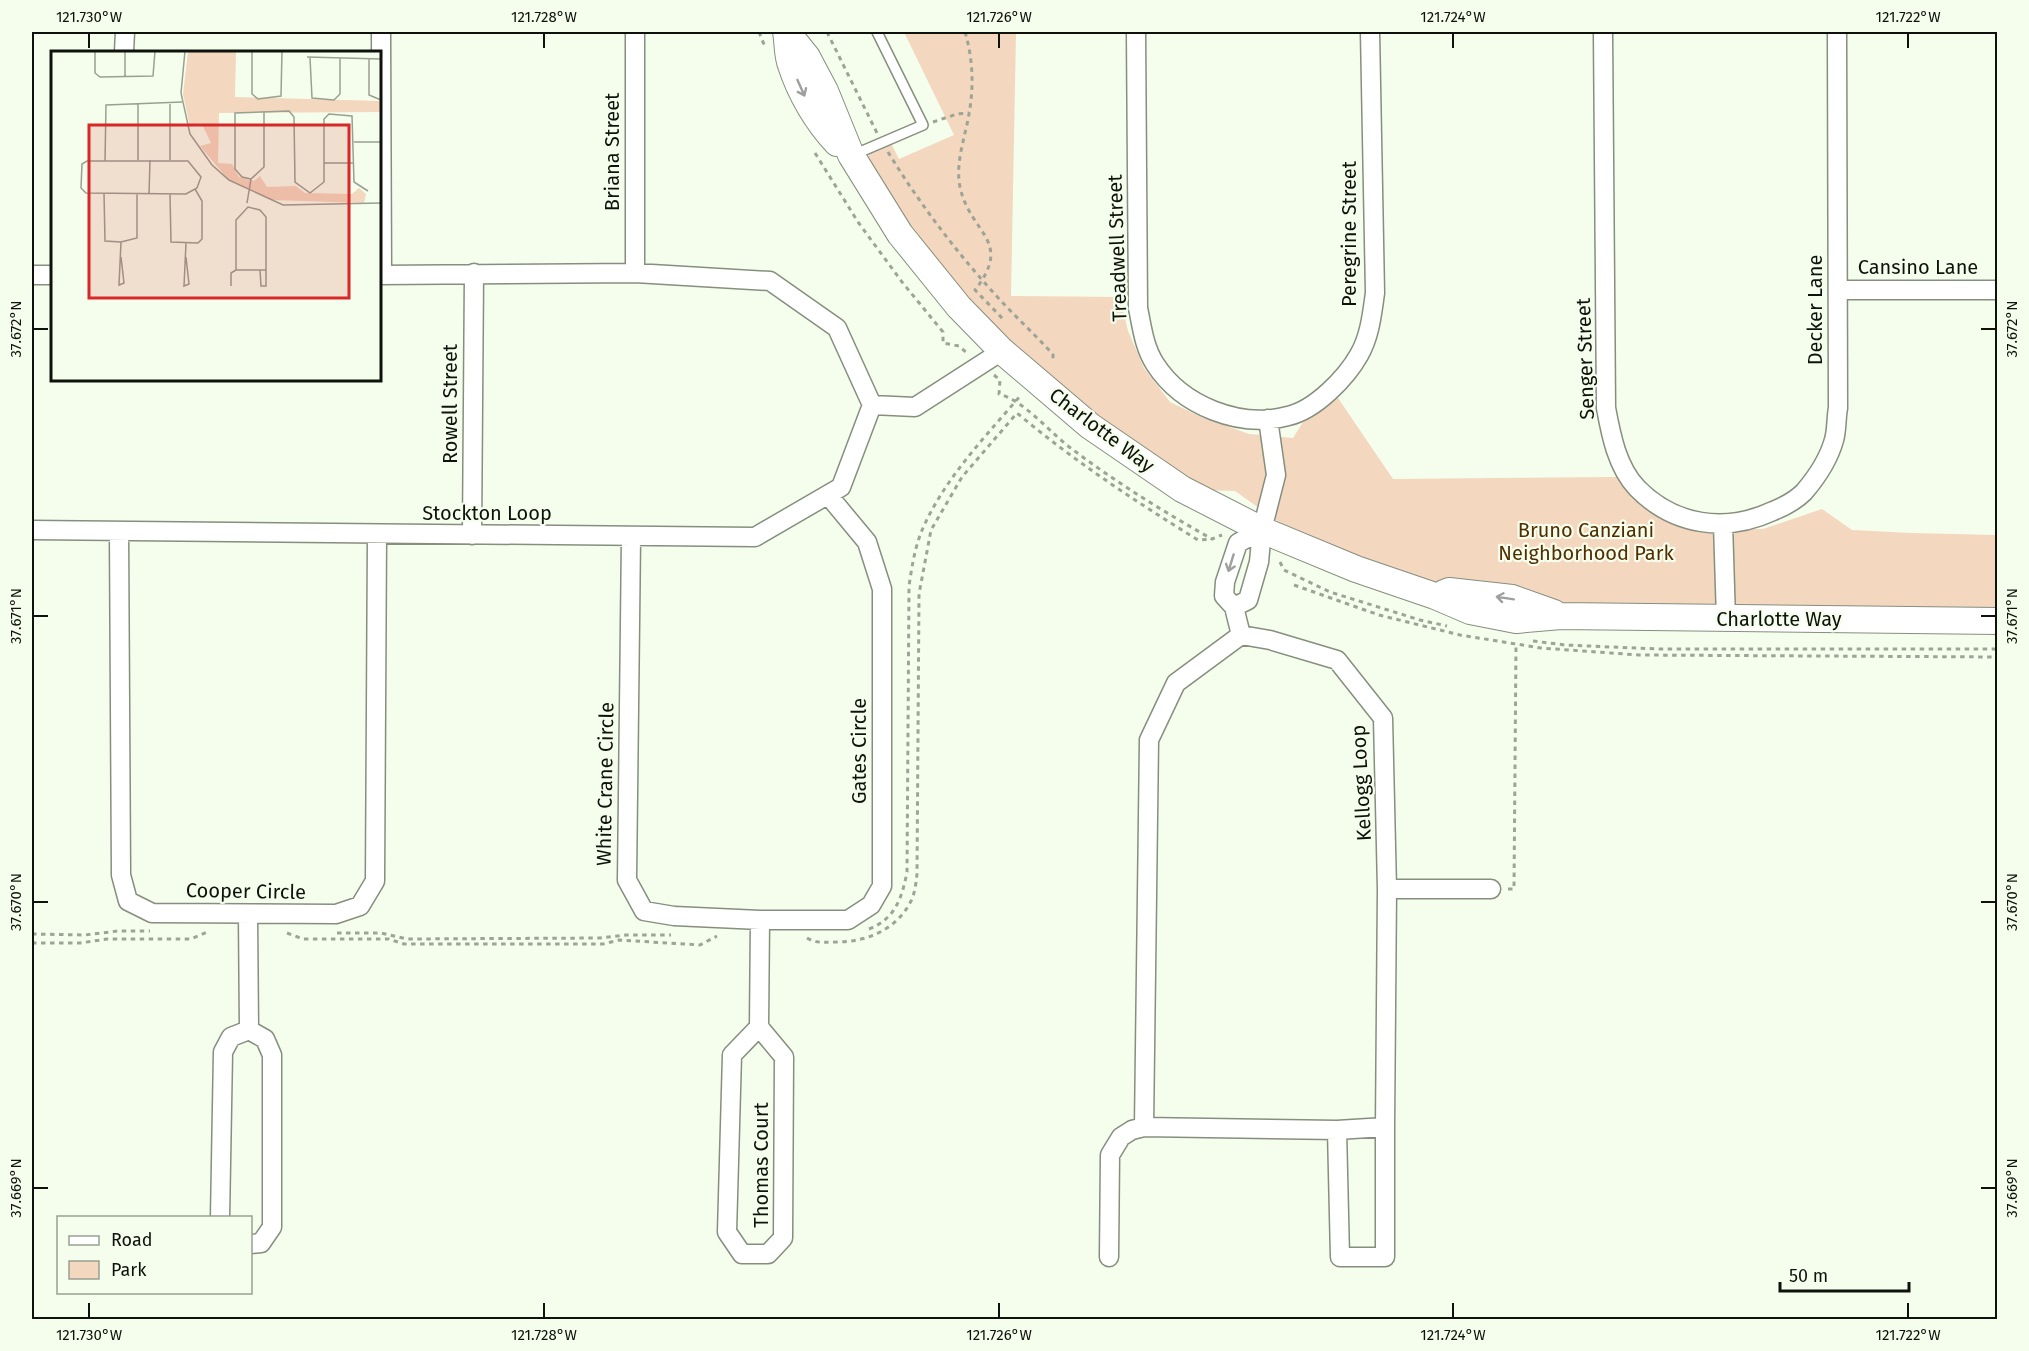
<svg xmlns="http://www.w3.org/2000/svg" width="2029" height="1351" font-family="'Fira Sans',sans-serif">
  <rect width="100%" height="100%" fill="#f5feec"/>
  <path fill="#f3d7be" d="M 904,32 L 1016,32 L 1011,296 L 1120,297 L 1128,331 L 1144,368 L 1170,402 L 1199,416 L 1249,434 L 1293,438 L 1305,419 L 1338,398 L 1393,479 L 1617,477 L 1639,503 L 1664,519 L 1690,530 L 1763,529 L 1822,509 L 1852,530 L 1911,533 L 1997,535 L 1997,611 L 1559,605 L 1482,588 L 1431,582 L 1306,541 L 1235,491 L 1203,490 L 1081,409 L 999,335 L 906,225 L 867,164 L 869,154 L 891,143 L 899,159 L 954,135 Z"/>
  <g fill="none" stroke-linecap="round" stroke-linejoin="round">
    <defs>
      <path id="lane" d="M 853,155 L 923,125 L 877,32"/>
      <path id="street" d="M 381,32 L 382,275
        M 1136,32 L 1138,308 C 1142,327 1144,347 1155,364 C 1182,406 1240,429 1288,416 C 1315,410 1346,378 1359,355 C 1370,336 1372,314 1375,293 L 1370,32
        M 1603,32 L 1606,408 C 1611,435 1617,467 1637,488 C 1674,526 1726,533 1773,511 C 1783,507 1796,500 1804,492 C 1816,478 1829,458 1834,440 C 1837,430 1836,418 1838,408 L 1837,32
        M 124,52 L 125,32
        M 635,273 L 635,32
        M 32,275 L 52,275
        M 1838,290 L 1998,290
        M 872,405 L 915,407 L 1002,351
        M 1723,524 L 1726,619
        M 32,530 L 755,537 L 841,487 L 872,405 L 837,328 L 770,281 L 635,273 L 380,275
        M 119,531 L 121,875 L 128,901 L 152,913 L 336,914 L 360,906 L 375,881 L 377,535
        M 472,535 L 474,273
        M 631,537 L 627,880 L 644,911 L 674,916 L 760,920 L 848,920 L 871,905 L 882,886 L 882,589 L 867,542 L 828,495
        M 1234,607 L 1248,600 L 1259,562 L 1262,530 L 1276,475 L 1268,419
        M 1241,635 L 1234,607 L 1224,596 L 1225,582 L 1238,543 L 1262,530
        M 1387,889 L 1491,889
        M 248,914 L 249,1030
        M 759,1027 L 784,1057 L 783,1238 L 768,1254 L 742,1254 L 727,1232 L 732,1055 L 759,1027 L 760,920
        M 1337,1130 L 1340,1257 L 1385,1257 L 1385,1127
        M 220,1218 L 223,1052 L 231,1037 L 249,1030 L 265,1039 L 272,1055 L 272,1227 L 261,1243 L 250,1244
        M 1109,1257 L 1110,1155 L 1121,1137 L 1132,1130 L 1144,1127 L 1337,1130 L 1385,1127 L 1387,889 L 1383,718 L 1337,660 L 1270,640 L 1241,635 L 1176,683 L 1149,740 L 1144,1127"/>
      <path id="secondary" d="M 786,32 C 788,42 787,55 791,65 C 800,93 817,122 837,143
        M 787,32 L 807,57 L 825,91 L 851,155 L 900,234 L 959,307 L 1002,351 L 1090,426 L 1182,489 L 1262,530 L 1356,569 L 1435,596 L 1470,611 L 1516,620 L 1561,616 L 1998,621
        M 1444,593 L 1449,591 L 1512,598 L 1554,613"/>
    </defs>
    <use href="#lane" stroke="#868e7e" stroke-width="12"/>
    <use href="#street" stroke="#868e7e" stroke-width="21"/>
    <use href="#secondary" stroke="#868e7e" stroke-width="28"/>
    <path stroke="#9da497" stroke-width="3" stroke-dasharray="4.5 4.5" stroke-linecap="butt" d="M 759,32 L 765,47
      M 827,32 L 877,133
      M 965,32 C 973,59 974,86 969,114 C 965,138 955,163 960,187 C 970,234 1014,240 975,290 L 1003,319
      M 933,122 L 957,114 L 969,113
      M 888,152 C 921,206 960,257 1003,303 C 1018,319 1034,334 1049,350 L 1053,355 L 1053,360
      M 815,153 L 858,222 L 902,282 L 943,332 L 943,343 L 959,346 L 968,354
      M 994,375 L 1000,380 L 999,394 C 1025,401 1050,433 1072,449 C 1117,483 1164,512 1212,539 L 1222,535
      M 1280,562 L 1284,570 L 1330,592 L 1420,620 L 1447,626
      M 1294,585 L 1379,615 L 1460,635 L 1541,648 L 1639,655 L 1998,657
      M 1533,641 L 1565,645 L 1659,649 L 1998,649
      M 1508,889 L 1514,889 L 1516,645
      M 869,929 C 895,919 902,898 907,872 L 909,586 C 912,566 915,546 923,528 C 945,478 986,436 1021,395
      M 287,933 L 303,939 L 389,939 L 404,944 L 603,944 L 619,940 L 700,945 L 717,936
      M 337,933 L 381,933 L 407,939 L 600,938 L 626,935 L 671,935
      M 32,934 L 85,935 L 118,931 L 150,931
      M 807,938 C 817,944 827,942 839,942 C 869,941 897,929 911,901 C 915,893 916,883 917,874 L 919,594 L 931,530 L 962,477 L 1017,413 C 1074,461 1135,501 1198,540 L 1212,539
      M 32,943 L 80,943 L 107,939 L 191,939 L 207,932"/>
    <use href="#lane" stroke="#fff" stroke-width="9"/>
    <use href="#street" stroke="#fff" stroke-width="18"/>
    <use href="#secondary" stroke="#fff" stroke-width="26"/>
  </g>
  <defs><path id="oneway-shaft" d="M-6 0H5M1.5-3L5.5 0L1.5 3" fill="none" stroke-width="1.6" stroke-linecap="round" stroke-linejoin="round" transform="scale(1.5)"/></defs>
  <g stroke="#9fa09e">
    <use href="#oneway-shaft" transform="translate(801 88) rotate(66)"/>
    <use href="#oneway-shaft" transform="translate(1231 563) rotate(107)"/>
    <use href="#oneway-shaft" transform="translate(1505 598) rotate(-171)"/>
  </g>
  <path fill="none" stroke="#0f120c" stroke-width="2" d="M 89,33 L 89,48M 544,33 L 544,48M 999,33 L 999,48M 1453,33 L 1453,48M 1908,33 L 1908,48M 33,329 L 48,329M 1981,329 L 1996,329M 33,616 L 48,616M 1981,616 L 1996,616M 33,902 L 48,902M 1981,902 L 1996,902M 33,1188 L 48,1188M 1981,1188 L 1996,1188M 89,1303 L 89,1318M 544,1303 L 544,1318M 999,1303 L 999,1318M 1453,1303 L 1453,1318M 1908,1303 L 1908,1318"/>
  <g text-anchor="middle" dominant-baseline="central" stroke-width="4.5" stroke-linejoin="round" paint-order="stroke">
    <g font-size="20" fill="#0f120c" stroke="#f5feec">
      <text transform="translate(612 152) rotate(-90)">Briana Street</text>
      <text transform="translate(1349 234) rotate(-90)">Peregrine Street</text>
      <text transform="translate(1117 248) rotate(-92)">Treadwell Street</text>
      <text x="1918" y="267">Cansino Lane</text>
      <text transform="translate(1815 310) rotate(-90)">Decker Lane</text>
      <text transform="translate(1585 359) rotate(-92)">Senger Street</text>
      <text transform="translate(450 404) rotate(-90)">Rowell Street</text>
      <text transform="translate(1102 430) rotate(37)">Charlotte Way</text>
      <text x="487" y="513">Stockton Loop</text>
      <text x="1779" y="619">Charlotte Way</text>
      <text transform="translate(859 751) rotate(-90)">Gates Circle</text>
      <text transform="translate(1361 783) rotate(-93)">Kellogg Loop</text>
      <text transform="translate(605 784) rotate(-89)">White Crane Circle</text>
      <text transform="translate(246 891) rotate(1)">Cooper Circle</text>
      <text transform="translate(761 1165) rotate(-90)">Thomas Court</text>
    </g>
    <g font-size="20" fill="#522d00" stroke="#f5feec">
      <text x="1586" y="530">Bruno Canziani<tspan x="1586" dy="23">Neighborhood Park</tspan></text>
    </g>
  </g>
  <g transform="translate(51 51)">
    <rect width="330" height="330" fill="#f5feec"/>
    <path d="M 137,0 L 185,0 L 184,46 L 329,50 L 330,61 L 168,62 L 167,112 L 181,113 L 188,126 L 203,130 L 209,125 L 216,136 L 245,135 L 254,142 L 301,143 L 308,137 L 315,143 L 313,152 L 221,149 L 176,127 L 149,95 L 160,92 L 151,73 L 139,76 L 132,43 Z" fill="#f3d7be"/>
    <path fill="none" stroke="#99a092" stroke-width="1.5" d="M 44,0 L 44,22 L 49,26 L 102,25 L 104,0M 134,0 L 130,42 L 139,83 L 161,114 L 178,129 L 232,154 L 330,152M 201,0 L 201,43 L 207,48 L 230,45 L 231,0M 256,6 L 330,8M 259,7 L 261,47 L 283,49 L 289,43 L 289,7M 318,8 L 318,44 L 330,49M 74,26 L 74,0M 87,53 L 87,109M 303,91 L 330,91M 119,109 L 119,53M 36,110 L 137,110 L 150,126 L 146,137 L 135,143 L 35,142 L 30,137 L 31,113 ZM 54,110 L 55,54 L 131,51M 273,112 L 302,112M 200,128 L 191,126 L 184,118 L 184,62 L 238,60 L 243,66 L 244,131 L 259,142M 200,128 L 213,116 L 213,60M 53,142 L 54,190 L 70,191 L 86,187 L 86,143M 259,142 L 273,131 L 273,68 L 278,63 L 301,65 L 303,131 L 317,140M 98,143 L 99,109M 119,143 L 120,191 L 147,192 L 151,188 L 151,150 L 144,138M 196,152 L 200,128M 70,191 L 68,234 L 73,232 L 70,206M 135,206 L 138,233 L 133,235 L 135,192M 209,219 L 210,235 L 215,235 L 215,219M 180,235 L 180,222 L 185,219 L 185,169 L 197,156 L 209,159 L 215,166 L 215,219 L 185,219"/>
    <path fill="#d62828" fill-opacity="0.15" stroke="#d62828" stroke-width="3" d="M 38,74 L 298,74 L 298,247 L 38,247 Z"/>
    <rect width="330" height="330" fill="none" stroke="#0f120c" stroke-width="3"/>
  </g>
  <rect width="2029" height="1351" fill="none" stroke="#f5feec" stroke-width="66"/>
  <rect x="57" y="1216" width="195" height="78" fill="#f5feec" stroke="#99a092" stroke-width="1.5"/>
  <rect x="69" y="1236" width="30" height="9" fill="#ffffff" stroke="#99a092" stroke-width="1.5"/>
  <text x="111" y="1246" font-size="18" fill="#0f120c">Road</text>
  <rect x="69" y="1261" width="30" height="18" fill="#f3d7be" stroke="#99a092" stroke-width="1.5"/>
  <text x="111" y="1276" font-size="18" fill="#0f120c">Park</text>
  <path d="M1780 1282v9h129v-9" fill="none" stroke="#0f120c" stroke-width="3"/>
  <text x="1789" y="1282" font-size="18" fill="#0f120c" stroke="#f5feec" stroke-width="4.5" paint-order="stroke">50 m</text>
  <rect x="33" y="33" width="1963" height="1285" fill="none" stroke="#0f120c" stroke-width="2"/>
  <g font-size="15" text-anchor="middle" fill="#0f120c">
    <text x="89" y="22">121.730°W</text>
    <text x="544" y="22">121.728°W</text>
    <text x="999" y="22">121.726°W</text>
    <text x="1453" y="22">121.724°W</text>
    <text x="1908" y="22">121.722°W</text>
    <text transform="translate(16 329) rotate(-90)" y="5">37.672°N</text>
    <text transform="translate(2012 329) rotate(-90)" y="5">37.672°N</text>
    <text transform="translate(16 616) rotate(-90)" y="5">37.671°N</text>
    <text transform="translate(2012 616) rotate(-90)" y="5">37.671°N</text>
    <text transform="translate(16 902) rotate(-90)" y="5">37.670°N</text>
    <text transform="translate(2012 902) rotate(-90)" y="5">37.670°N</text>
    <text transform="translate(16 1188) rotate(-90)" y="5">37.669°N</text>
    <text transform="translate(2012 1188) rotate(-90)" y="5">37.669°N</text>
    <text x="89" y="1340">121.730°W</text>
    <text x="544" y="1340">121.728°W</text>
    <text x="999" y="1340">121.726°W</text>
    <text x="1453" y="1340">121.724°W</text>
    <text x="1908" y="1340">121.722°W</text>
  </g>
</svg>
